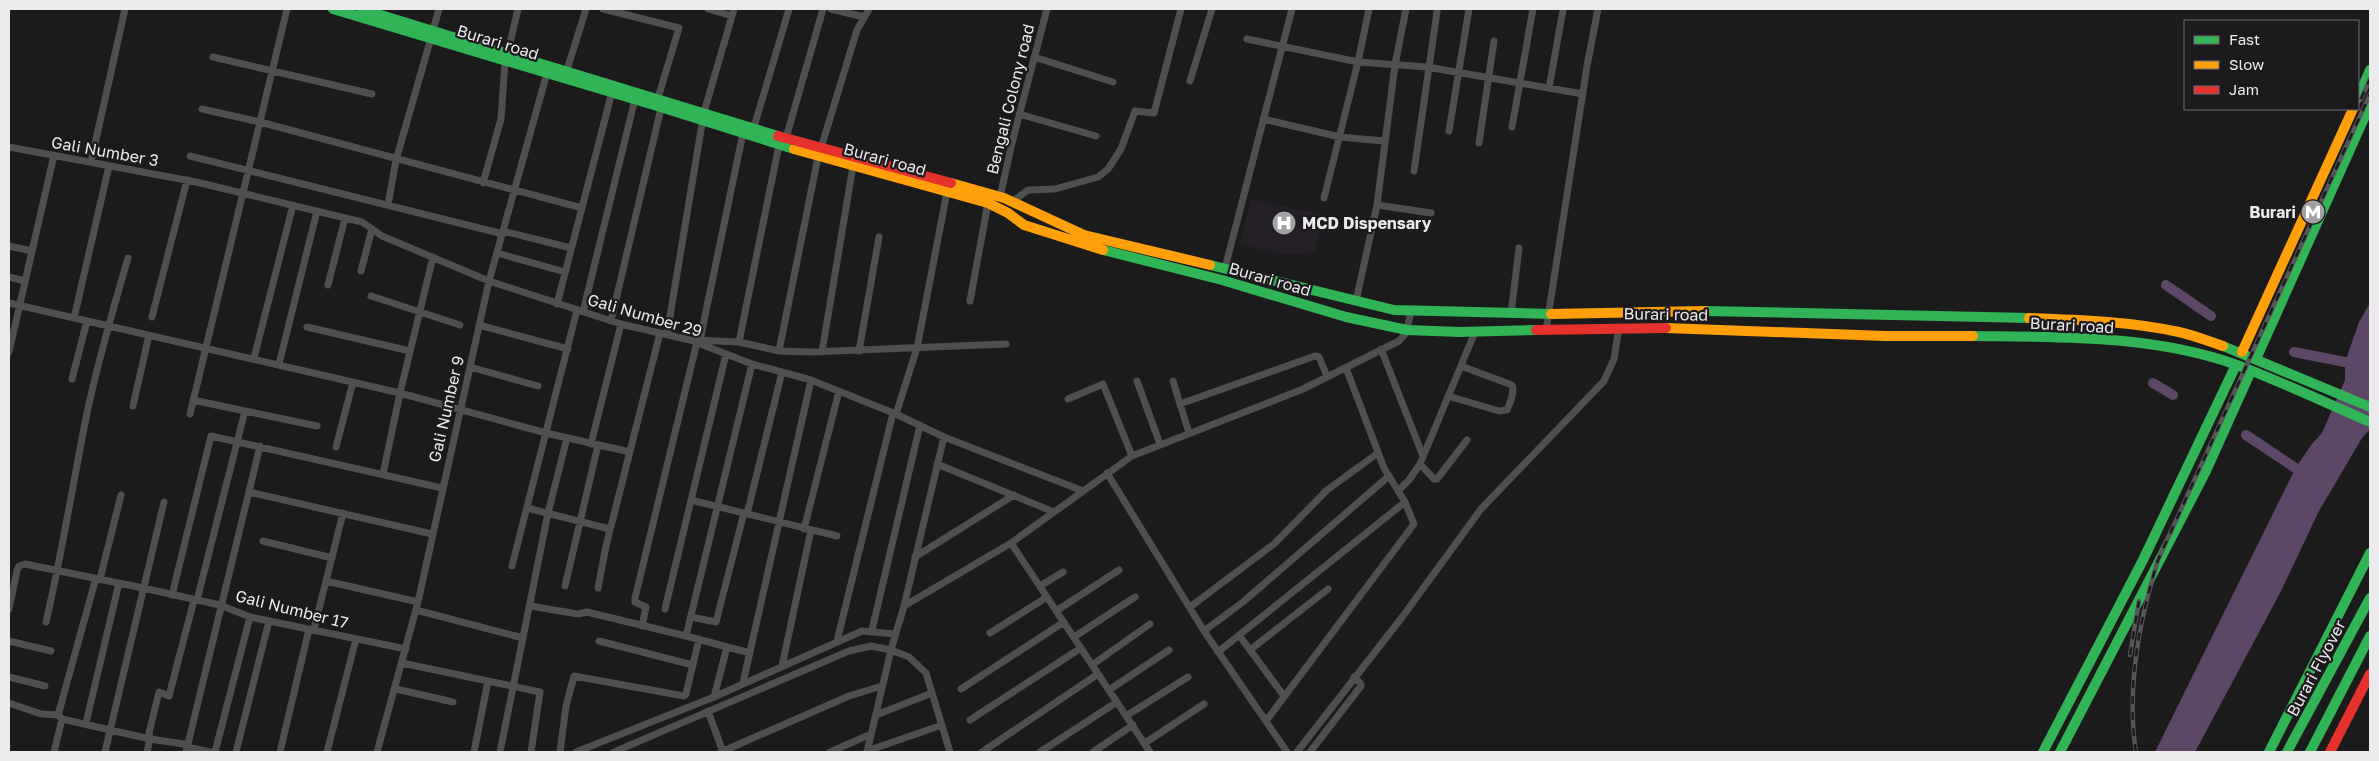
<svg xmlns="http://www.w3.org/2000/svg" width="2379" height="761" font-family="'Golos Text',sans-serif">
  <rect width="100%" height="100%" fill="#1c1b1c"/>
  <path fill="#241f26" d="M 1251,199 L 1324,215 L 1315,252 L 1282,255 L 1240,244 Z"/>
  <path fill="#5d4767" d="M 2370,303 L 2370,429 L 2362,438 L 2319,511 L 2280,593 L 2195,752 L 2155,752 L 2295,469 L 2311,445 L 2322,433 L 2345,380 L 2345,362 L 2359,322 Z"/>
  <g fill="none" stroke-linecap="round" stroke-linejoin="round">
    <path stroke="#5d4767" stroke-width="10" d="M 2166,285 L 2211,316
      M 2294,352 L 2345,362 L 2370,370
      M 2153,383 L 2173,395
      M 2246,435 L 2306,475"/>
    <path stroke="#4f4f4f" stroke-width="7" d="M 603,9 L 679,28 L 658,98
      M 708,9 L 732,16
      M 831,9 L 864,17
      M 433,30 L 439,9
      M 1247,39 L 1358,62 L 1369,9
      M 508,52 L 518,9
      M 213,57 L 372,94
      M 1034,57 L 1113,82
      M 567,70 L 586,9
      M 1190,81 L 1212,9
      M 1549,88 L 1563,10
      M 202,109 L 260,122 L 582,208
      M 1019,114 L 1096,136
      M 1263,119 L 1340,137 L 1384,141
      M 754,127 L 789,9
      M 1512,127 L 1533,9
      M 1449,131 L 1469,9
      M 786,138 L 823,9
      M 1479,143 L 1494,41
      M 9,147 L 196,182 L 362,222 L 382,236 L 489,281 L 621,324 L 690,340 L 752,364 L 811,380 L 896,414 L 944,437 L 1083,491
      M 821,148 L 857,30 L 869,9
      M 190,156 L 503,234
      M 91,162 L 125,9
      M 1414,171 L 1437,12
      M 483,183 L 501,119 L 505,61
      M 1000,197 L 1012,143 L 1047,9
      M 1324,198 L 1358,62 L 1427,67 L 1583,94
      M 1013,201 L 1028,190 L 1055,189 L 1098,177 L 1108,169 L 1121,149 L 1135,111 L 1154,113 L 1181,9
      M 388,205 L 396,160 L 431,38
      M 1377,205 L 1431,213
      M 503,231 L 571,248
      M 9,246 L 32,251
      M 497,253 L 565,272
      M 1225,268 L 1292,9
      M 361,271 L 372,229
      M 9,277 L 25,281
      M 328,285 L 345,218
      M 371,296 L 460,325
      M 970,301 L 988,203
      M 1356,301 L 1377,205 L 1395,65 L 1406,9
      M 9,303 L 400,393 L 546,433 L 630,452
      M 557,304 L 612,92
      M 583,312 L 635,99
      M 1511,314 L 1519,248
      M 152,317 L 187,180
      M 74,318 L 109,166
      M 611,321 L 661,108
      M 479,325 L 568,349
      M 307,327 L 410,351
      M 1546,330 L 1587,66 L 1598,9
      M 667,334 L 704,112 L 734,9
      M 696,340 L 739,342 L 779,351 L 810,352 L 1006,344
      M 700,340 L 743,133
      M 739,342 L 779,145
      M 1381,349 L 1423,456
      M 779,351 L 818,157
      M 859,351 L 879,237
      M 9,352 L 54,155
      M 822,352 L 853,166
      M 254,358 L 293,205
      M 279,364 L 317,211
      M 470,367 L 538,386
      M 72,379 L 87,321
      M 1137,381 L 1160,444
      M 1173,381 L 1189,433
      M 1448,396 L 1499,411 L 1507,410 C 1510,403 1515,392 1512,385 L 1461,366
      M 1068,399 L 1103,384 L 1132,456
      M 193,400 L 245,411 L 197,600
      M 1180,404 L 1315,356 L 1319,357 L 1327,376
      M 133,406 L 149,335
      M 245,411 L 317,426
      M 190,414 L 287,9
      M 896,414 L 917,348 L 947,192
      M 591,444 L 621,324
      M 336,447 L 353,382
      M 937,464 L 1054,512
      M 1420,464 L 1434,479 L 1437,479 L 1467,440
      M 1107,473 L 1204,631 L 1287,752
      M 383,474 L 400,393 L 433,257
      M 1398,491 L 1409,480 L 1420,464 L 1475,332
      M 249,492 L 432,534
      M 691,500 L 837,536
      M 527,508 L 610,529
      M 747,514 L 782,372
      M 804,529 L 839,391
      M 263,541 L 332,558
      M 1011,543 L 1150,752
      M 915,557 L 1014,495
      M 512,566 L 577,310
      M 100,579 L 121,495
      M 326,581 L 418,602
      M 565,586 L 598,445
      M 1040,586 L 1063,572
      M 598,588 L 606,546 L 660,333
      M 172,595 L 211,436 L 442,488
      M 530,606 L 578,614 L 587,612 L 686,636
      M 904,606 L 944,437
      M 1190,607 L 1275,543 L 1327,490 L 1378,453
      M 9,609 L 17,571 L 19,566 L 25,564 L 143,588 L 220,605 L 250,617 L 406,649
      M 665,609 L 726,354
      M 416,610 L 523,638
      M 1056,611 L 1119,570
      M 691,617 L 716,622 L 744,513
      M 46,622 C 62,553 73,483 87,413 C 98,361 113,309 128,258
      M 642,626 L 646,607 L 635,602 L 635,598 L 697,342
      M 314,629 L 343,513
      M 872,630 L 920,425
      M 1204,631 L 1243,602 L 1389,476
      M 990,633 L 1047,597
      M 1239,635 L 1284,696
      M 1074,637 L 1135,597
      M 9,641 L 51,651
      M 599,641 L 693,665
      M 837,641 L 893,413
      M 1250,650 L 1328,589
      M 1218,652 L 1405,502
      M 750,653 L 686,636 L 752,364
      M 402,663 L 540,692 L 531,752
      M 1092,665 L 1150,624
      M 782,666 L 811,530
      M 9,677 L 45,686
      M 743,683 L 811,380
      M 396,689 L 453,702
      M 961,689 L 1064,622
      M 1109,690 L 1169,650
      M 714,697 L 727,647
      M 9,703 L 41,714 L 58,715 L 62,719 L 150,739 L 184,744 L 187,747 L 210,752
      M 708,711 L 723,752
      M 58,715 L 96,578
      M 876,715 L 932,693
      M 1126,716 L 1188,677
      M 970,720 L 1081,648
      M 1266,721 L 1414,524 L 1405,502 L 1384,468 L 1346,368
      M 86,723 L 119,583
      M 1145,743 L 1204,704
      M 867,751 L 942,725
      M 54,752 L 62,719
      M 105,752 L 164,502
      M 147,752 L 150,739 L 149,733 L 159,692 L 169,696 L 194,600
      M 186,752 L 260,446
      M 215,752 L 250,617
      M 236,752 L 269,621
      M 280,752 L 309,629
      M 327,752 L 356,639
      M 377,752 L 418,602 L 489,281 L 547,73
      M 474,752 L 488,681
      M 500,752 L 548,513 L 567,438
      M 560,752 L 566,706 L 574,676 L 684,696 L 686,694 L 699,639
      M 576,752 L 714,697 L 862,631 L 895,634
      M 614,752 L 849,651 L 871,646 L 891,650 L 904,606 L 1011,543 L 1132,456 L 1303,389 L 1399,341 L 1406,333 L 1411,312
      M 721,752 L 849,696 L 882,686
      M 830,752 L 871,734
      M 867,752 L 891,650 L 909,657 L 926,673 L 950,752
      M 982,752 L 1098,674
      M 1040,752 L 1117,702
      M 1093,752 L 1133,725
      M 1297,752 L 1403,616 L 1481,509 L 1604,381 L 1614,359 L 1619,327
      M 1310,752 L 1361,686 L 1361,684 L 1354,677"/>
    <path stroke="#30b455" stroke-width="10" d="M 333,9 L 654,105 L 794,149
      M 361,9 L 778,136
      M 2358,98 L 2370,70
      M 1103,250 L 1222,280 L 1346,317 L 1407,330 L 1460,332 L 1536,330
      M 1210,265 L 1394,310 L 1551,314
      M 1705,311 L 2029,318
      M 1973,336 C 2061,337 2153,335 2237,365 C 2282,382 2326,403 2370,422
      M 2223,346 L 2370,407
      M 2256,359 L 2370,105
      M 2043,752 L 2143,560 L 2236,365
      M 2060,752 L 2206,471 L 2251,371
      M 2269,752 L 2370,553
      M 2287,752 L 2370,598
      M 2310,752 L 2370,636"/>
    <path stroke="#ff9f0a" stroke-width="10" d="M 794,149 L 988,203 L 1008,213 L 1024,225 L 1103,250
      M 951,183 L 1004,198 L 1084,235 L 1210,265
      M 1551,314 L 1705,311
      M 2029,318 C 2079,320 2129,321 2179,332 C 2193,335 2208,341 2223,346
      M 1666,328 L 1885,336 L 1973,336
      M 2242,352 L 2353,109"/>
    <path stroke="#e5322d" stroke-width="10" d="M 778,136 L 951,183
      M 1536,330 L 1666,328
      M 2330,752 L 2370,674"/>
    <defs>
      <path id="rail" d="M 2361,99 L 2370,79
        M 2130,655 L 2139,601
        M 2136,752 C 2126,688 2139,621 2158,560 L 2370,94"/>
    </defs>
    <use href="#rail" stroke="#585758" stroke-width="4.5"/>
    <use href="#rail" stroke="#1c1a1d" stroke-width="2.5" stroke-dasharray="8" stroke-linecap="butt"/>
  </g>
  <defs>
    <symbol id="metro-disc" viewBox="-11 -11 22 22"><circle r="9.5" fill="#a3a2a3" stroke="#1c1a1d"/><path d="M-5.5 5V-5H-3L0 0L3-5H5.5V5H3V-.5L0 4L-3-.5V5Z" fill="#fff"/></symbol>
    <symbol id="hospital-disc" viewBox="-11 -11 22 22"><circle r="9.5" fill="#a3a2a3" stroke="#1c1a1d"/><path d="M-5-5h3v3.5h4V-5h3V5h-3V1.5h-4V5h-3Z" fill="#fff"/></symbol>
  </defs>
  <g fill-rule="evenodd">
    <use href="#metro-disc" x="2299" y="198" width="28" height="28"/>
    <use href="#hospital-disc" x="1270" y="209" width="28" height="28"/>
  </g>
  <g text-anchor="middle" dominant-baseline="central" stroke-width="4.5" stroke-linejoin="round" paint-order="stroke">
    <g font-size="16" fill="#eceaec" stroke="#1c1a1d">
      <text transform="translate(498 42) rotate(17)">Burari road</text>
      <text transform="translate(1010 99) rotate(-76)">Bengali Colony road</text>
      <text transform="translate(105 151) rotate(10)">Gali Number 3</text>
      <text transform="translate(885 159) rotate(15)">Burari road</text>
      <text transform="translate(1270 279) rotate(16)">Burari road</text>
      <text transform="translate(1666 314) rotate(1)">Burari road</text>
      <text transform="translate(645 315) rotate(16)">Gali Number 29</text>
      <text transform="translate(2072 325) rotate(3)">Burari road</text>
      <text transform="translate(446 409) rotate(-77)">Gali Number 9</text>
      <text transform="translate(292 609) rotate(14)">Gali Number 17</text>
      <text transform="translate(2316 668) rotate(-62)">Burari Flyover</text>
    </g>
    <g font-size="16" font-weight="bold" fill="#eceaec" stroke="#1c1a1d" text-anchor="end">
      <text x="2296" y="212">Burari</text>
      <text x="1302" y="223" text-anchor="start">MCD Dispensary</text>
    </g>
  </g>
  <rect width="2379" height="761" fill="none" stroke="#eceaec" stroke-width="20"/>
  <rect x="2184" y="20" width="175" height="90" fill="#1c1a1d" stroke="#6f6d70"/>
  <rect x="2194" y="36" width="25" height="8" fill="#30b455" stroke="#6f6d70"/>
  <text x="2229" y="45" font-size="15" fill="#eceaec">Fast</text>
  <rect x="2194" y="61" width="25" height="8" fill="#ff9f0a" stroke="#6f6d70"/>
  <text x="2229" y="70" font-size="15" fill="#eceaec">Slow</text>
  <rect x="2194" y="86" width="25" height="8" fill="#e5322d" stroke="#6f6d70"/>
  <text x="2229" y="95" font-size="15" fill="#eceaec">Jam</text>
</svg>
